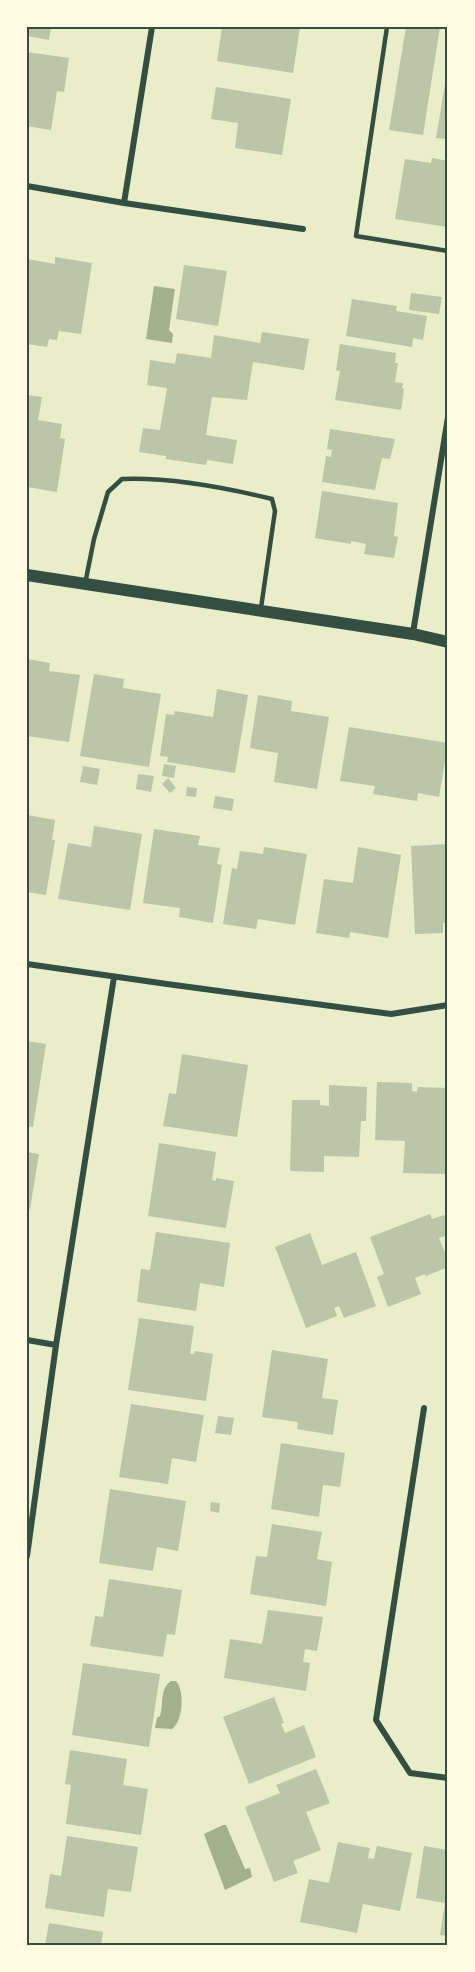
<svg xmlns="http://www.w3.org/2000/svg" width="475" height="1972" font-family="'PT Sans Narrow',sans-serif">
  <rect width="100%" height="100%" fill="#e9edc9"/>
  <path fill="#a3b18a" d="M 154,286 L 175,289 L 169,330 L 173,334 L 172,343 L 146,339 Z
    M 171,1681 L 176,1681 C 185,1691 183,1721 172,1729 L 155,1728 L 157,1718 L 160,1716 C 164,1704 159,1690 171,1681 Z
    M 223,1825 L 226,1825 L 245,1869 L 250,1868 L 252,1877 L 225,1890 L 204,1834 Z"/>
  <path fill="#bcc5a7" d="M 27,27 L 51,27 L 49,40 L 27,36 Z
    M 222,27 L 300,27 L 293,73 L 217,61 Z
    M 406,27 L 440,27 L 423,135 L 389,130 Z
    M 27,52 L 69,58 L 64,92 L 57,91 L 51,130 L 27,126 Z
    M 447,72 L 448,72 L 448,139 L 436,138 Z
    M 216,87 L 291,99 L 282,155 L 235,148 L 238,123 L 211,119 Z
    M 432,158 L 448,161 L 448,227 L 395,219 L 405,159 L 431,163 Z
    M 55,257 L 92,263 L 81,334 L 59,331 L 57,340 L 49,339 L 47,347 L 27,344 L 27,259 L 55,264 Z
    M 184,265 L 227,271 L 218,326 L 176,319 Z
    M 411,293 L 442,297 L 439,314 L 409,310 Z
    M 352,299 L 397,306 L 396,311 L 427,316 L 423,340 L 413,338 L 412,347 L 346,336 Z
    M 262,332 L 309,339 L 304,370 L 253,362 L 247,400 L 212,397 L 206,435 L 237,440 L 233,464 L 207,460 L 206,465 L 166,459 L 166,456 L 139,452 L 143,428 L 160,430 L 167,388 L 147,385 L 150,360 L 175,364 L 177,353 L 211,358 L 214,335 L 260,343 Z
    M 340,344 L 396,353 L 395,363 L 398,363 L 395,382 L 403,383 L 402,388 L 404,389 L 401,410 L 335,400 L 340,371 L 336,370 Z
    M 27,395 L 42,397 L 38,420 L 62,424 L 60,438 L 65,439 L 57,492 L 27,487 Z
    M 330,429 L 395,439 L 390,459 L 382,458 L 375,490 L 322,482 L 326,456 L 331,457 L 332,450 L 327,449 Z
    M 322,491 L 398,503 L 394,536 L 398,537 L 394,558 L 364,554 L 366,544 L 351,541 L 351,544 L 315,538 Z
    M 27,659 L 50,663 L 49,671 L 80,675 L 69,742 L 27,736 Z
    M 94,674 L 124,679 L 123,688 L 161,694 L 149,767 L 80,756 Z
    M 217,689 L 248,695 L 235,773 L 167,762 L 168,757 L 160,756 L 166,714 L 174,715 L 175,711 L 213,717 Z
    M 258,695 L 292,701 L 291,711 L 329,717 L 317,789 L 274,782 L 278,753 L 250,748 Z
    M 349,727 L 448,743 L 439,797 L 418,793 L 417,801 L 373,794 L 375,786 L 340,781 Z
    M 164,764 L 176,766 L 174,778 L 162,776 Z
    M 83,766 L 100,769 L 97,785 L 80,782 Z
    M 138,774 L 154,776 L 151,792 L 136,789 Z
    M 168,778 L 176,788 L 170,793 L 162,784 Z
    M 187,787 L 197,788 L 196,797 L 186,796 Z
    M 215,796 L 234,799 L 232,811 L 213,808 Z
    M 27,815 L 55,820 L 52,840 L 55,840 L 46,895 L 27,892 Z
    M 94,826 L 142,834 L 130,910 L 58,899 L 68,843 L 91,847 Z
    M 154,829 L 200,836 L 198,845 L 220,848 L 217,864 L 222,865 L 213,923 L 179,917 L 180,908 L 143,903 Z
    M 448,844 L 448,923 L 443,923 L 443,933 L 415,934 L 411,846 Z
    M 264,847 L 307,854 L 295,925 L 258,919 L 256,929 L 223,924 L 232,868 L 237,869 L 240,851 L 263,854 Z
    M 358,847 L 401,855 L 388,938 L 350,932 L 349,938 L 316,933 L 324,879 L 353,883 Z
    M 27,1041 L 46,1044 L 33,1127 L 27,1126 Z
    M 182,1054 L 248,1065 L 237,1137 L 163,1126 L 169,1093 L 176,1094 Z
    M 377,1082 L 412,1083 L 412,1091 L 417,1092 L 418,1087 L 448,1088 L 448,1174 L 403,1173 L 405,1141 L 375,1140 Z
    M 329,1085 L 367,1087 L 366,1121 L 361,1121 L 359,1157 L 324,1156 L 324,1172 L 290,1171 L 292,1100 L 320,1100 L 320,1105 L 329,1106 Z
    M 159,1143 L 216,1152 L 212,1180 L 216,1181 L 216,1178 L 234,1181 L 226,1228 L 148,1216 Z
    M 27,1152 L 39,1154 L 30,1209 L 27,1208 Z
    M 430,1214 L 432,1219 L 444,1215 L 448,1226 L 448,1235 L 439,1238 L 448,1260 L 448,1267 L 426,1276 L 425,1274 L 415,1278 L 421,1294 L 388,1307 L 377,1277 L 384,1274 L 370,1237 Z
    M 156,1232 L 230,1243 L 224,1287 L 200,1283 L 196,1311 L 137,1302 L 141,1269 L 150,1270 Z
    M 310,1233 L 322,1265 L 356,1252 L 376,1306 L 344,1318 L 339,1306 L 334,1308 L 337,1316 L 306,1328 L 275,1247 Z
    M 139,1318 L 194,1326 L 190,1354 L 194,1354 L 195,1351 L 213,1354 L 206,1401 L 128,1390 Z
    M 272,1350 L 328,1359 L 322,1398 L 338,1400 L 333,1435 L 297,1429 L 298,1422 L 262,1417 Z
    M 131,1404 L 204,1415 L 196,1462 L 172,1458 L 168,1484 L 119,1477 Z
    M 218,1416 L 234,1418 L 231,1435 L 215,1433 Z
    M 281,1443 L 345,1453 L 340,1487 L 323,1485 L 319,1517 L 271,1509 Z
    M 110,1489 L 186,1501 L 178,1551 L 157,1547 L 153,1571 L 99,1563 Z
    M 211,1502 L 220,1503 L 219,1513 L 210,1511 Z
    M 272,1524 L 322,1532 L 317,1559 L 332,1562 L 326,1606 L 250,1594 L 256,1556 L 267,1557 Z
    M 109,1579 L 182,1590 L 175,1635 L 167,1634 L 163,1657 L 90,1646 L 95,1616 L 103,1617 Z
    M 268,1610 L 323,1617 L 317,1651 L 305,1649 L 303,1662 L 310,1663 L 306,1691 L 224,1678 L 230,1639 L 262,1644 Z
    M 83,1663 L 160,1674 L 149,1747 L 72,1735 Z
    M 274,1697 L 284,1723 L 281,1724 L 285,1733 L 304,1725 L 316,1757 L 249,1784 L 223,1717 Z
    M 70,1750 L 127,1759 L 123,1785 L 148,1789 L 141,1835 L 66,1824 L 71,1785 L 65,1784 Z
    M 316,1769 L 330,1803 L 306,1812 L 321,1850 L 293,1861 L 298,1873 L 274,1882 L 245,1807 L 280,1793 L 276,1785 Z
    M 67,1836 L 138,1847 L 131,1892 L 108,1889 L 104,1917 L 45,1908 L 50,1874 L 61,1876 Z
    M 338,1842 L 370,1848 L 368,1858 L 374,1859 L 377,1846 L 412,1853 L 400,1911 L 363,1904 L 357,1933 L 300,1922 L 309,1879 L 329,1883 Z
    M 424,1846 L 448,1850 L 448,1936 L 440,1935 L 445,1903 L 416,1898 Z
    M 49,1923 L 103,1932 L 101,1945 L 45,1945 Z"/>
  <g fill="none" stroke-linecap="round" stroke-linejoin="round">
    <path stroke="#344e41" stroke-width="4.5" d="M 387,27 L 356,236 L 448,251
      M 85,584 L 94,539 L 108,492 L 122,479 C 171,477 223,487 272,499 L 275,511 L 261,608"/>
    <path stroke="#344e41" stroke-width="6" d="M 27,186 L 124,203 L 303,229
      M 124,203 L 152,27
      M 413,633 L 448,417
      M 27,964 L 167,984 L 391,1014 L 448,1005
      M 27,1340 L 56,1345
      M 424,1408 L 376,1720 L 410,1773 L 448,1778
      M 27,1556 L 56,1345 L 114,977"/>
    <path stroke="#344e41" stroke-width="12" d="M 27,575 L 413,634 L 448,642"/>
  </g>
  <rect width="475" height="1972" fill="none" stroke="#fefae0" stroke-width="57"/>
  <rect x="28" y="28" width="418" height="1916" fill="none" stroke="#344e41" stroke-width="2"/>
</svg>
